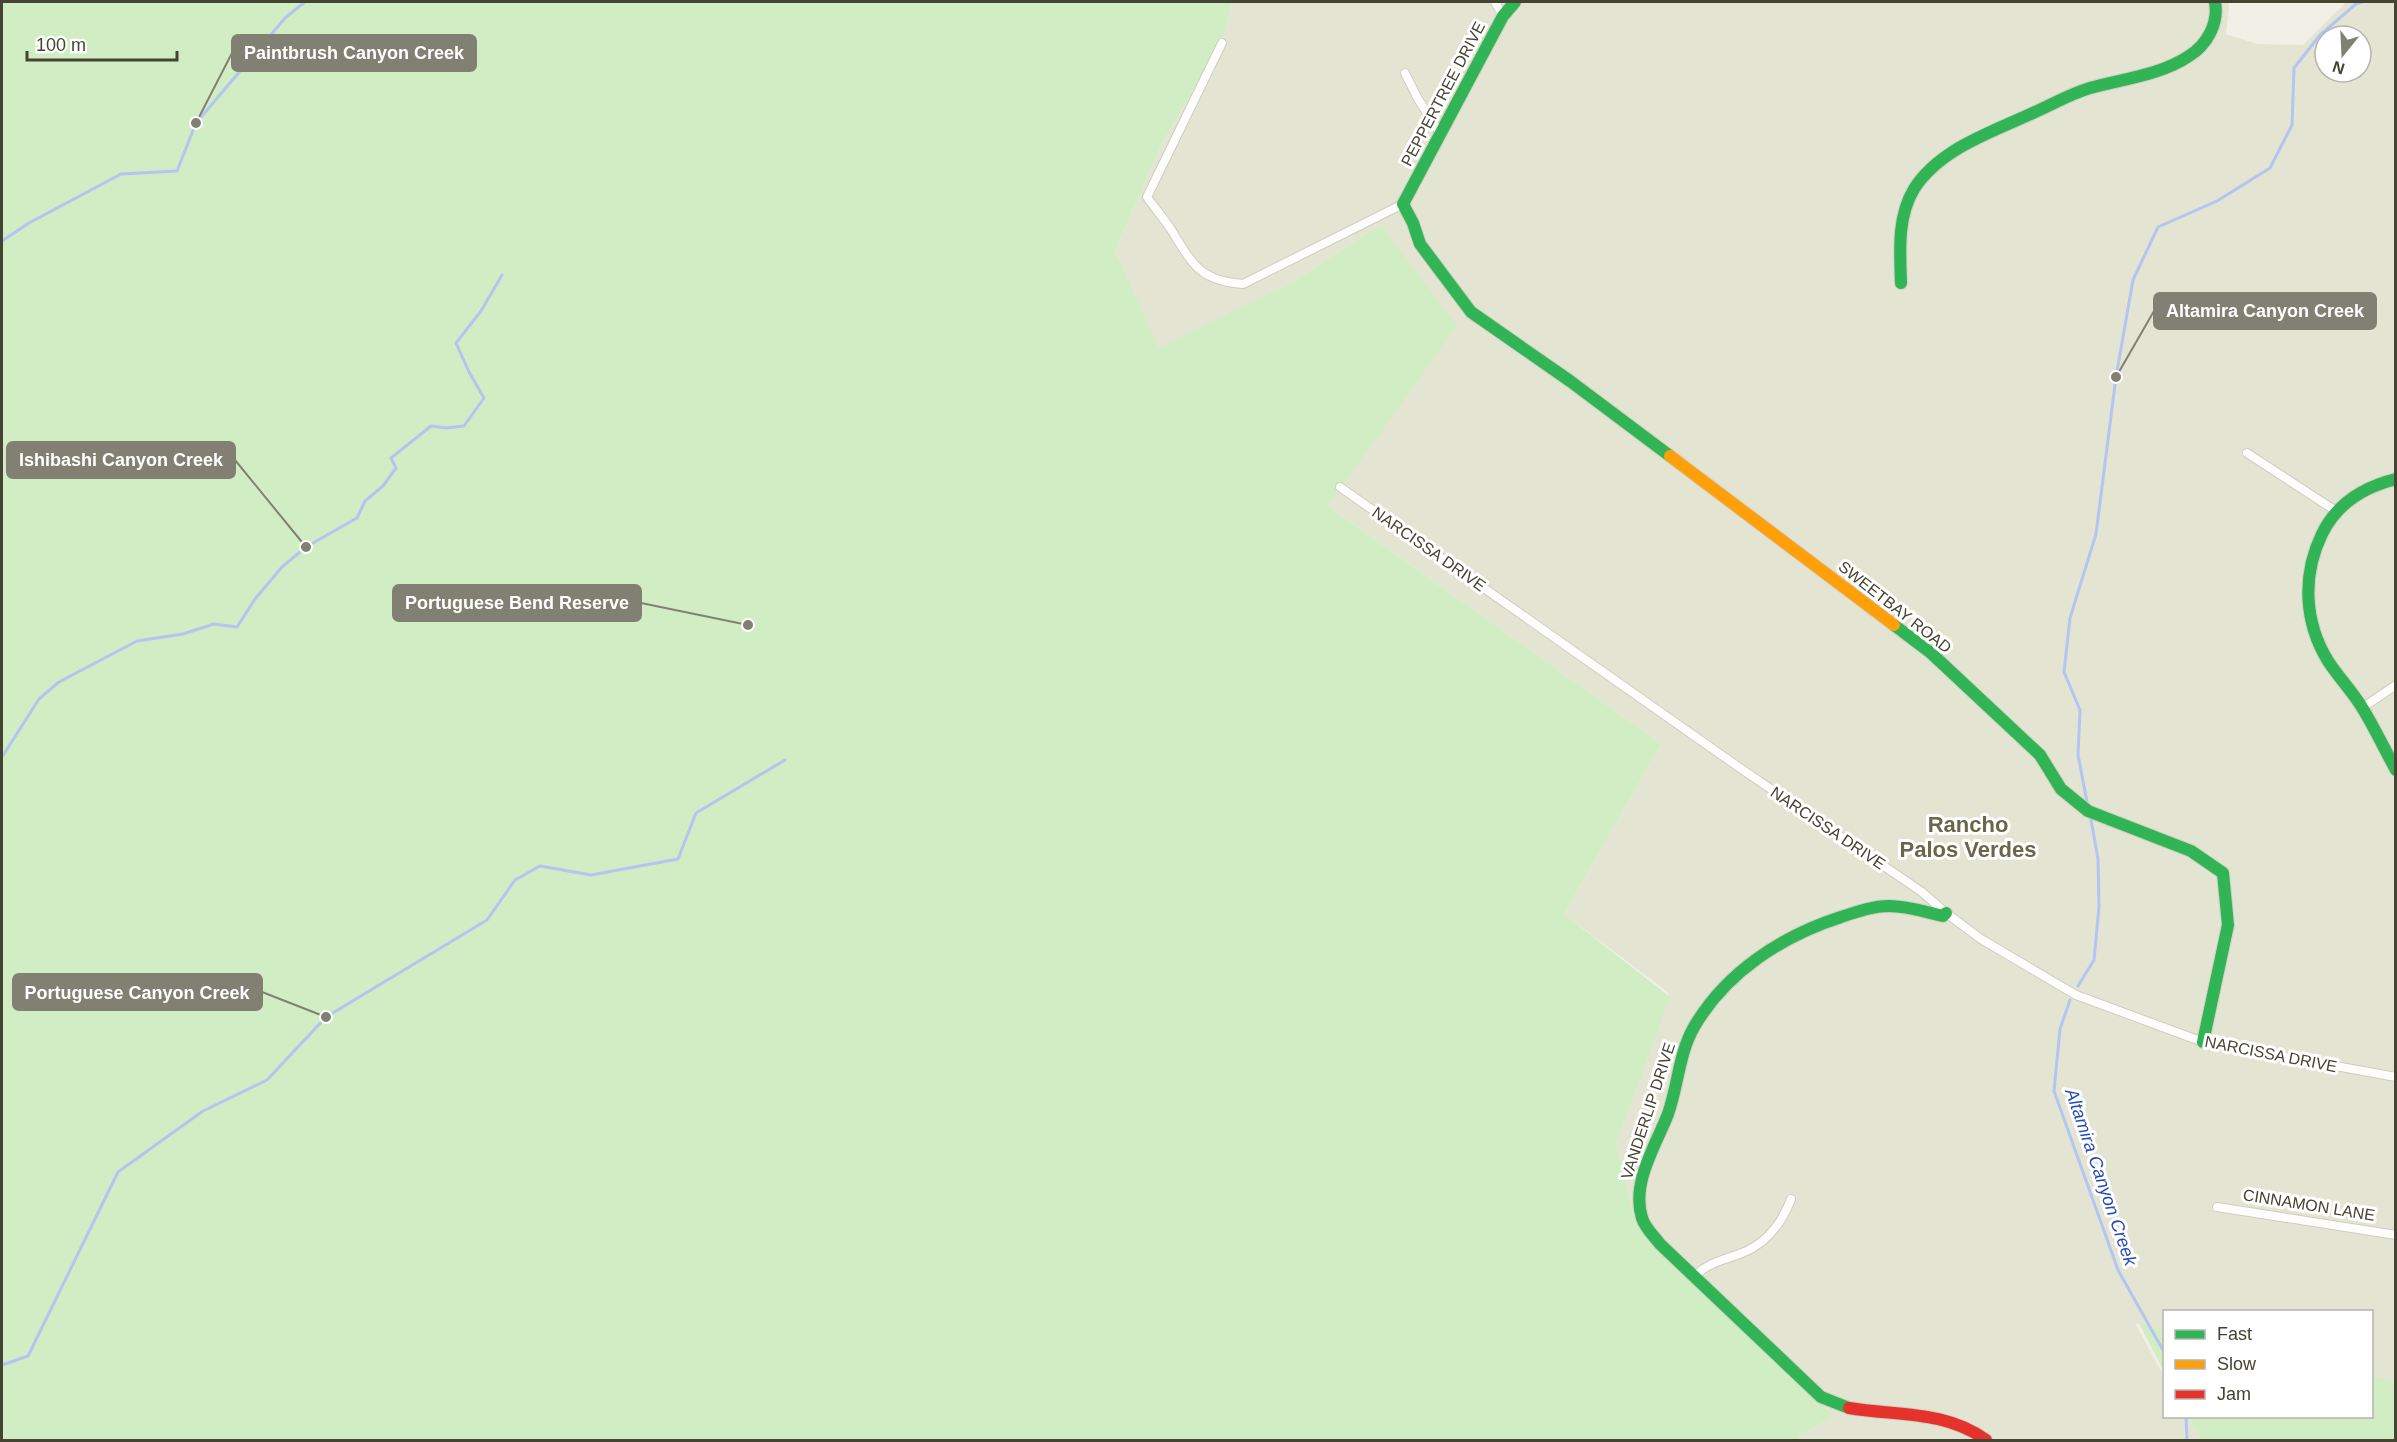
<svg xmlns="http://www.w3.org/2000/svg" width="2397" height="1442" font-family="Helvetica,sans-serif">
  <rect width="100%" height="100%" fill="#f0f0e6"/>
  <path fill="#e4e4d3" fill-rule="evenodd" d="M 1232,2 L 2228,2 L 2229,7 L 2226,34 L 2257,44 L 2303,45 L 2346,2 L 2395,2 L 2395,1381 L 2372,1376 L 2372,1312 L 2164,1312 L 2164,1329 L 2135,1323 L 2164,1376 L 2164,1416 L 2188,1417 L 2201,1440 L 1798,1440 L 1800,1435 L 1832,1416 L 1646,1239 L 1633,1214 L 1616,1143 L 1669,993 L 1564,914 L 1661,744 L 1327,505 L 1381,225 L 1296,280 L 1159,349 L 1115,251 L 1164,139 L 1222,43 ZM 2325,36 L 2361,36 L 2361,72 L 2325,72 Z"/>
  <path fill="#d1edc4" d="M 2,2 L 1232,2 L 1222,43 L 1164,139 L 1115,251 L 1159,348 L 1296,280 L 1381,225 L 1457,326 L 1328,506 L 1661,744 L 1564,914 L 1670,997 L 1616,1143 L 1633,1214 L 1646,1239 L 1833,1416 L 1800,1435 L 1798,1440 L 2,1440 Z
    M 2139,1323 L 2164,1329 L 2164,1372 Z
    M 2372,1376 L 2395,1381 L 2395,1440 L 2201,1440 L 2188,1417 L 2372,1416 Z"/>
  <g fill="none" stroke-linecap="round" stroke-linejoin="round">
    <path stroke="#b3c5f1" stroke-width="3" d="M 2,241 L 29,223 L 121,174 L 177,171 L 196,123 L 286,17 L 305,2
      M 2,757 L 39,699 L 59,682 L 137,641 L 183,634 L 214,624 L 237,627 L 255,599 L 282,567 L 306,547 L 357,518 L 365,501 L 383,486 L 396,468 L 391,458 L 431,426 L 446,428 L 464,426 L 484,398 L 469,372 L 456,343 L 481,311 L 502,275
      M 2087,802 L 2078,755 L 2080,710 L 2064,672 L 2070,618 L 2096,534 L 2116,377 L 2133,280 L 2158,227 L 2217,201 L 2270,168 L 2292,125 L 2294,68 L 2320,35 L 2356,4 L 2362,2
      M 2078,986 L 2094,960 L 2099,907 L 2098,859 L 2091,820
      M 2070,1000 L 2060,1029 L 2054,1091 L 2118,1270 L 2164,1352
      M 2,1365 L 28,1356 L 118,1172 L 203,1111 L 267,1080 L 326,1017 L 487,920 L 515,880 L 540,866 L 591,875 L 678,859 L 696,813 L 785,760
      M 2186,1416 L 2187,1440"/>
    <defs>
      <path id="street" d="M 1495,2 L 1503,16
        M 1222,43 L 1147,197 C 1155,208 1164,219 1172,231 C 1193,265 1200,281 1243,284 L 1403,204
        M 1405,73 L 1418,99 L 1440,133
        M 2247,453 L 2336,511
        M 1340,487 L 1740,768 L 1922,892 L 1946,913 L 1981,939 L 2076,995 L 2203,1042 L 2396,1077
        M 2362,708 L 2396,685
        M 2217,1207 L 2396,1235
        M 1694,1277 C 1708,1262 1724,1260 1742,1253 C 1767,1243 1782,1223 1791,1199"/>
      <path id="fast" d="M 1515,2 L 1503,16 L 1403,204 L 1413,223 L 1420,244 L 1471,312 L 1570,381 L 1670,456
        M 1901,283 C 1900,252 1897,217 1914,189 C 1940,148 1993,132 2035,112 C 2053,104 2070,94 2090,88 C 2122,79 2161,75 2189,56 C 2207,45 2219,23 2215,2
        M 2396,479 C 2363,487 2337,503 2322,534 C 2302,575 2304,622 2328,661 C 2339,678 2353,692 2363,709 C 2375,729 2385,750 2396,770
        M 1894,625 L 1931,653 L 2040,755 L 2061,789 L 2088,811 L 2191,851 L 2223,873 L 2228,925 L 2203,1042
        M 1849,1408 L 1821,1397 L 1660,1244 C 1654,1236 1645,1228 1642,1218 C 1631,1183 1656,1145 1668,1114 C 1678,1086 1679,1053 1694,1027 C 1726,972 1782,936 1841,917 C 1856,912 1873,906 1889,906 C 1908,906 1925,912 1943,916 L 1946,913"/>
      <path id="slow" d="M 1670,456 L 1894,625"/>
      <path id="jam" d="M 1849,1408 C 1897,1416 1944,1410 1986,1440"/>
    </defs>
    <use href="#street" stroke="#cecdc4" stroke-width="10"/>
    <use href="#fast" stroke="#d0d0bf" stroke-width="14"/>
    <use href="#slow" stroke="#d0d0bf" stroke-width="14"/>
    <use href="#jam" stroke="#d0d0bf" stroke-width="14"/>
    <use href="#street" stroke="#fdfdfb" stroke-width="8"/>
    <use href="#fast" stroke="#30b455" stroke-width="12"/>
    <use href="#slow" stroke="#ff9f0a" stroke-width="12"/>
    <use href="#jam" stroke="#e5322d" stroke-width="12"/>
  </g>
  <g text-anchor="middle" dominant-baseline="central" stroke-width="6" stroke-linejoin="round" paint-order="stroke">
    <g font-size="16" fill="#454433" stroke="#fff">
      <text transform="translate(1443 94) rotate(-62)">PEPPERTREE DRIVE</text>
      <text transform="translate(1429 549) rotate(35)">NARCISSA DRIVE</text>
      <text transform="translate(1895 607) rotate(38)">SWEETBAY ROAD</text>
      <text transform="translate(1828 828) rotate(34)">NARCISSA DRIVE</text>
      <text transform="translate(2271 1054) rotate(11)">NARCISSA DRIVE</text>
      <text transform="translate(1648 1111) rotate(-72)">VANDERLIP DRIVE</text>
      <text transform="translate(2309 1205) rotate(9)">CINNAMON LANE</text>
    </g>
    <g font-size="18" font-style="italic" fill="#244ab9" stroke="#fff">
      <text transform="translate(2101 1177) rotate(71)">Altamira Canyon Creek</text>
    </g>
    <g font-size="22" font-weight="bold" fill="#696649" stroke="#fff">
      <text x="1968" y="824">Rancho<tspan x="1968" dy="25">Palos Verdes</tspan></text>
    </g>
  </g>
  <path fill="none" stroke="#818072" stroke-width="2" d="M196 123L232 53M2116 377L2154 311M306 547L235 460M748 625L641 603M326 1017L262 992"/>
  <g fill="#818072" stroke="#fff" stroke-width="2">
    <circle cx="196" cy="123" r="6"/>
    <circle cx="2116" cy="377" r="6"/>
    <circle cx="306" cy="547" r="6"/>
    <circle cx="748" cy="625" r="6"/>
    <circle cx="326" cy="1017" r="6"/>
  </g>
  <g fill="#818072" stroke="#818072" stroke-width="2">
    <rect x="232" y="35" width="244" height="36" rx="6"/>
    <rect x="2154" y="293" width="222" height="36" rx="6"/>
    <rect x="7" y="442" width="228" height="36" rx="6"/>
    <rect x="393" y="585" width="248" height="36" rx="6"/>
    <rect x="13" y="974" width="249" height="36" rx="6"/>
  </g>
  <g font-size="18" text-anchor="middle" font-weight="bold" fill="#fff">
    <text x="354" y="59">Paintbrush Canyon Creek</text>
    <text x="2265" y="317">Altamira Canyon Creek</text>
    <text x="121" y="466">Ishibashi Canyon Creek</text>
    <text x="517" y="609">Portuguese Bend Reserve</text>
    <text x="137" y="999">Portuguese Canyon Creek</text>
  </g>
  <rect width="2397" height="1442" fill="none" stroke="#454433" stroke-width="6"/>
  <rect x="2163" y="1310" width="210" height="108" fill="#ffffff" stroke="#b5b4ad" stroke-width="1.5"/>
  <rect x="2175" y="1330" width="30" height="9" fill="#30b455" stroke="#b5b4ad" stroke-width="1.5"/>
  <text x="2217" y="1340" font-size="18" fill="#454433">Fast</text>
  <rect x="2175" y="1360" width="30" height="9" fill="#ff9f0a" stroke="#b5b4ad" stroke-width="1.5"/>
  <text x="2217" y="1370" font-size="18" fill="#454433">Slow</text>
  <rect x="2175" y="1390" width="30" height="9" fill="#e5322d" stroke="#b5b4ad" stroke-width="1.5"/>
  <text x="2217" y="1400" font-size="18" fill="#454433">Jam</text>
  <g transform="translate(2343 54) rotate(198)"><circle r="28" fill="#ffffff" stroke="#b5b4ad" stroke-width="1.5"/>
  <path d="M0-4.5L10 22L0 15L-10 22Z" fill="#818072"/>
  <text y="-9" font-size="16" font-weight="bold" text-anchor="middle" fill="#454433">N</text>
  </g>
  <path d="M27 51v9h150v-9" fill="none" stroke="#454433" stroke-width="3"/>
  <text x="36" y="51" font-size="18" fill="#454433" stroke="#ffffff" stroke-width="4.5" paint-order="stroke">100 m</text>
</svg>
